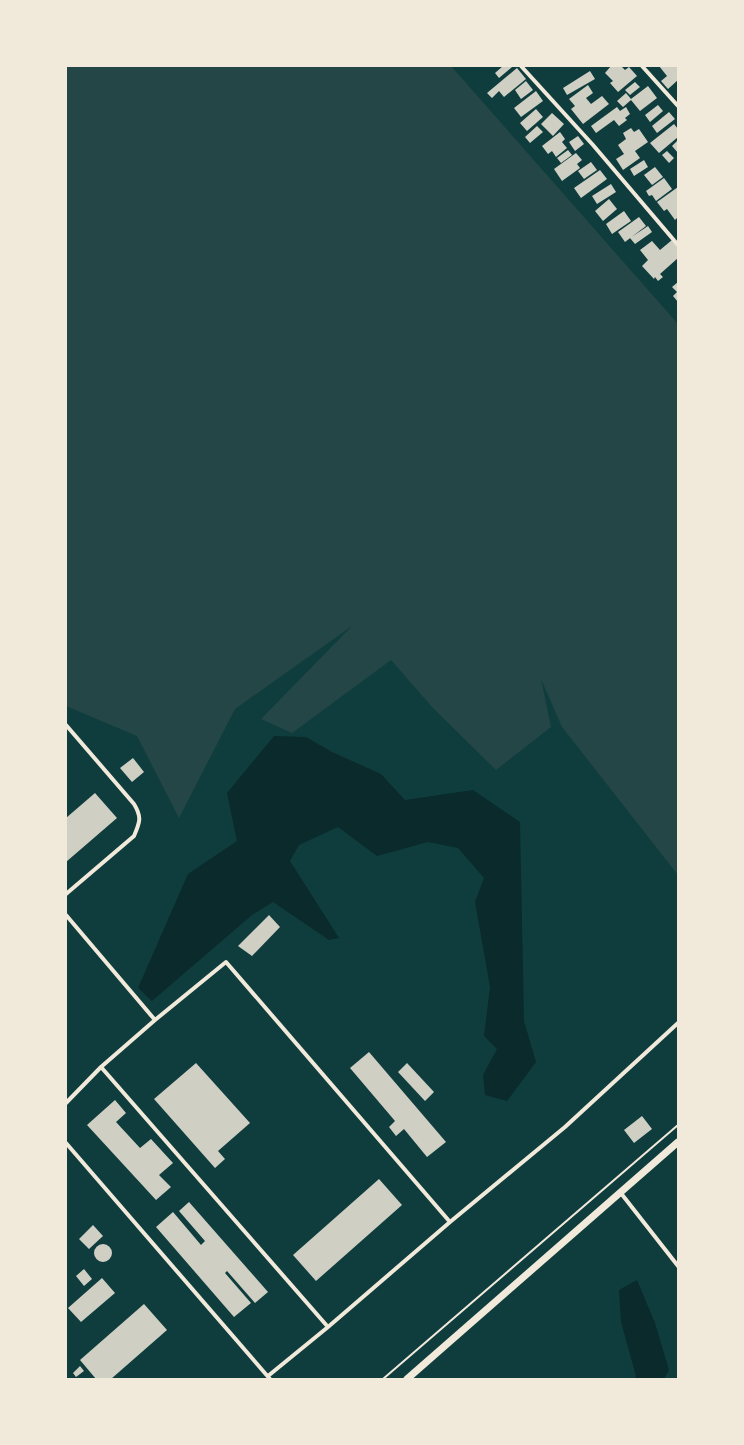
<svg xmlns="http://www.w3.org/2000/svg" width="744" height="1445" font-family="'Fira Sans',sans-serif">
  <rect width="100%" height="100%" fill="#0f3d3e"/>
  <path fill="#244646" d="M 66,66 L 451,66 L 678,324 L 678,875 L 562,727 L 541,679 L 551,727 L 496,770 L 433,708 L 391,660 L 292,733 L 261,719 L 352,626 L 235,709 L 179,818 L 137,736 L 66,706 Z"/>
  <path fill="#0a2a2b" d="M 274,736 L 306,737 L 332,752 L 381,774 L 405,800 L 473,790 L 520,822 L 524,1021 L 536,1062 L 507,1101 L 485,1095 L 483,1075 L 497,1049 L 484,1036 L 490,987 L 475,902 L 484,878 L 458,848 L 428,842 L 377,856 L 338,827 L 299,845 L 290,861 L 339,938 L 329,940 L 273,902 L 252,915 L 152,1001 L 138,988 L 188,874 L 237,841 L 227,793 Z
    M 637,1280 L 655,1323 L 669,1370 L 664,1379 L 635,1379 L 636,1376 L 621,1322 L 619,1290 Z"/>
  <path fill="#cfcfc3" d="M 503,66 L 512,67 L 499,78 L 495,73 Z
    M 611,66 L 621,66 L 625,70 L 629,67 L 637,76 L 618,92 L 610,83 L 613,81 L 605,73 Z
    M 659,66 L 678,66 L 678,80 L 668,89 L 661,81 L 667,76 Z
    M 517,68 L 526,79 L 504,97 L 499,91 L 492,98 L 487,93 Z
    M 590,71 L 595,79 L 567,95 L 563,88 Z
    M 526,81 L 533,90 L 521,99 L 515,90 Z
    M 635,82 L 640,87 L 630,95 L 625,90 Z
    M 588,85 L 593,93 L 586,98 L 591,104 L 602,96 L 609,104 L 583,124 L 571,109 L 575,106 L 569,99 Z
    M 648,86 L 657,98 L 640,111 L 631,100 L 623,107 L 617,101 L 626,93 L 631,99 Z
    M 536,91 L 543,101 L 521,117 L 514,108 Z
    M 658,105 L 663,111 L 650,122 L 645,115 Z
    M 617,107 L 620,111 L 626,107 L 630,114 L 625,118 L 627,120 L 619,126 L 614,120 L 596,133 L 591,126 Z
    M 536,109 L 543,117 L 527,131 L 520,123 Z
    M 669,112 L 675,119 L 657,133 L 652,126 Z
    M 552,113 L 564,124 L 553,136 L 541,124 Z
    M 674,124 L 678,129 L 678,137 L 659,153 L 650,143 Z
    M 537,126 L 543,132 L 530,143 L 525,137 Z
    M 631,128 L 634,132 L 639,129 L 648,142 L 635,151 L 640,158 L 623,170 L 616,159 L 624,154 L 618,145 L 626,139 L 623,133 Z
    M 560,132 L 565,139 L 562,142 L 567,148 L 556,157 L 552,151 L 548,154 L 542,146 Z
    M 578,136 L 584,144 L 575,151 L 569,142 Z
    M 678,140 L 678,153 L 672,146 Z
    M 568,150 L 572,155 L 561,163 L 557,158 Z
    M 667,151 L 674,158 L 669,163 L 662,155 Z
    M 576,153 L 582,160 L 577,164 L 580,168 L 562,181 L 554,169 Z
    M 644,160 L 648,167 L 634,176 L 630,169 Z
    M 591,162 L 597,170 L 584,179 L 578,171 Z
    M 655,167 L 663,177 L 652,185 L 644,175 Z
    M 600,170 L 607,179 L 581,198 L 574,188 Z
    M 664,178 L 672,189 L 656,201 L 652,195 L 649,196 L 646,191 Z
    M 611,184 L 616,192 L 597,204 L 592,196 Z
    M 678,187 L 678,217 L 675,220 L 667,209 L 664,211 L 657,202 Z
    M 609,199 L 617,209 L 603,221 L 595,211 Z
    M 624,211 L 631,221 L 612,234 L 606,224 Z
    M 639,217 L 646,226 L 625,242 L 618,232 Z
    M 648,226 L 652,232 L 635,244 L 630,238 Z
    M 672,240 L 678,247 L 678,258 L 660,274 L 663,277 L 658,281 L 655,277 L 654,279 L 642,266 L 648,260 L 640,250 L 652,241 L 660,250 Z
    M 678,282 L 678,302 L 673,296 L 677,292 L 672,287 Z
    M 133,758 L 144,772 L 132,782 L 120,768 Z
    M 95,793 L 117,818 L 66,862 L 66,818 Z
    M 269,915 L 280,927 L 252,956 L 238,946 Z
    M 369,1052 L 446,1142 L 427,1157 L 404,1129 L 396,1136 L 389,1127 L 395,1121 L 350,1068 Z
    M 196,1063 L 250,1123 L 218,1151 L 225,1159 L 215,1168 L 154,1099 Z
    M 407,1063 L 434,1092 L 425,1101 L 398,1072 Z
    M 115,1100 L 126,1113 L 116,1122 L 140,1148 L 151,1139 L 173,1163 L 159,1175 L 171,1187 L 156,1200 L 87,1125 Z
    M 642,1116 L 652,1129 L 634,1143 L 624,1130 Z
    M 379,1179 L 402,1205 L 316,1281 L 293,1255 Z
    M 189,1202 L 268,1292 L 255,1303 L 227,1271 L 225,1273 L 251,1303 L 234,1317 L 156,1227 L 173,1212 L 201,1245 L 205,1241 L 179,1211 Z
    M 93,1225 L 103,1236 L 89,1249 L 79,1239 Z
    M94 1253a9 9 0 1 1 18 0a9 9 0 1 1-18 0Z
    M 84,1269 L 92,1279 L 84,1286 L 76,1276 Z
    M 102,1278 L 115,1293 L 81,1322 L 68,1308 Z
    M 144,1304 L 167,1330 L 111,1379 L 96,1379 L 80,1360 Z
    M 80,1366 L 84,1371 L 76,1377 L 73,1373 Z"/>
  <g fill="none" stroke-linecap="round" stroke-linejoin="round">
    <path stroke="#f1e9da" stroke-width="2" d="M 383,1379 L 678,1125"/>
    <path stroke="#f1e9da" stroke-width="4" d="M 521,66 L 593,145 L 678,245
      M 642,66 L 678,106
      M 66,725 L 134,804 C 142,817 140,822 134,836 L 66,894
      M 66,915 L 155,1020
      M 101,1067 L 328,1327
      M 66,1103 L 101,1067 L 155,1020 L 226,962 L 450,1222
      M 66,1143 L 270,1379
      M 620,1192 L 678,1266
      M 268,1376 L 328,1327 L 450,1222 L 565,1127 L 678,1023"/>
    <path stroke="#f1e9da" stroke-width="7" d="M 407,1379 L 678,1142"/>
  </g>
  <rect width="744" height="1445" fill="none" stroke="#f1e9da" stroke-width="134"/>
</svg>
